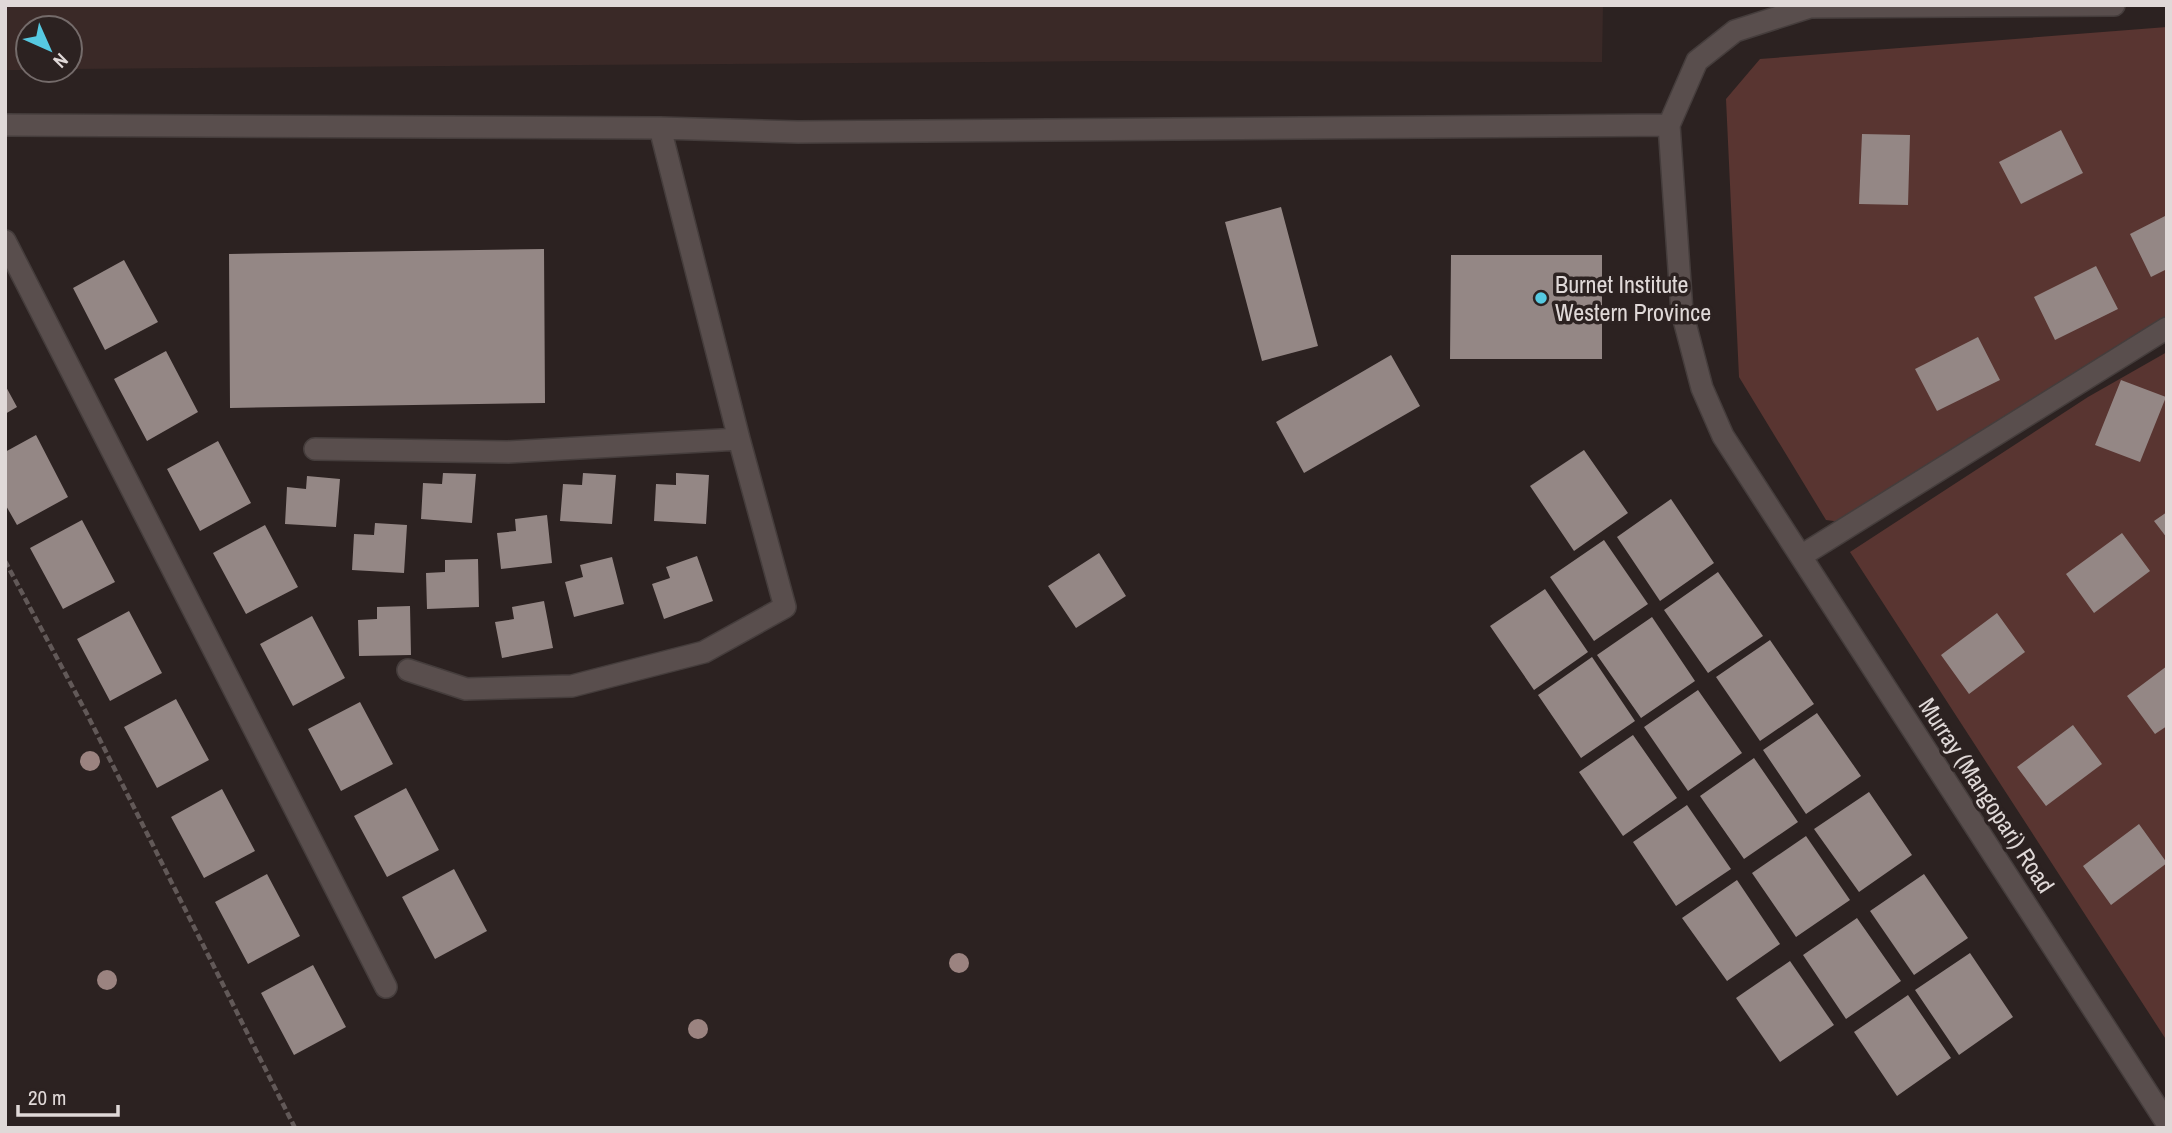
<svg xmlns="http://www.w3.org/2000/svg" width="2172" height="1133" font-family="'Archivo Narrow',sans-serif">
  <rect width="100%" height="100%" fill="#2c2221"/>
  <path fill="#3a2927" d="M 5,5 L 1603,5 L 1602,62 L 1103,61 L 70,69 L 70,28 L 28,28 L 28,70 L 5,70 Z"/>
  <path fill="#593531" d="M 2167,27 L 2167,317 L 1841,522 L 1826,520 L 1739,377 L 1726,99 L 1760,59 Z
    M 2167,352 L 2167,1041 L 1850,552 L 2088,397 Z"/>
  <path fill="#948785" d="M 2061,130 L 2083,173 L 2021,204 L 1999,162 Z
    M 1862,134 L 1910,135 L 1908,205 L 1859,204 Z
    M 1281,207 L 1318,346 L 1262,361 L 1225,222 Z
    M 2167,215 L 2167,269 L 2151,277 L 2130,234 Z
    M 544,249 L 545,403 L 230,408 L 229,254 Z
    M 1451,255 L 1602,255 L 1602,359 L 1450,359 Z
    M 124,260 L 158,322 L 105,350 L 73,288 Z
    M 2096,266 L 2118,309 L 2055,340 L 2034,297 Z
    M 1978,337 L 2000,380 L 1937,411 L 1915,369 Z
    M 166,351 L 198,412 L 147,441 L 114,379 Z
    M 1391,355 L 1420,406 L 1304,473 L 1276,422 Z
    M 2121,380 L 2166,397 L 2140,462 L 2095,445 Z
    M 5,385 L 17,407 L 5,414 Z
    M 36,435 L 68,497 L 17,525 L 5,504 L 5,452 Z
    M 218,441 L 251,503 L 200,531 L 167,469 Z
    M 1584,450 L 1628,513 L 1574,551 L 1530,486 Z
    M 443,473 L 476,474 L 472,523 L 421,519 L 423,483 L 442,484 Z
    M 583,473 L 616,475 L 612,524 L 560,521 L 563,484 L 582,485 Z
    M 676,473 L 709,475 L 706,524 L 654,521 L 656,484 L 676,485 Z
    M 307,476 L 340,479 L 336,527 L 285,524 L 287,487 L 306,489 Z
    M 1671,499 L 1714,563 L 1660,601 L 1617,537 Z
    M 2167,512 L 2167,538 L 2154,521 Z
    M 547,515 L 552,563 L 501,569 L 497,533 L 516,531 L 515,519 Z
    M 82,520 L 115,582 L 63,609 L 30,548 Z
    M 375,523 L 407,525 L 404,573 L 352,570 L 354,534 L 374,535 Z
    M 265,525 L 298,587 L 246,614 L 213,553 Z
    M 2122,533 L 2150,571 L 2094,613 L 2066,574 Z
    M 1604,540 L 1648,604 L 1594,641 L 1550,577 Z
    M 1099,553 L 1126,596 L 1076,628 L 1048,586 Z
    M 697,556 L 713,601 L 664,619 L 652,584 L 670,578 L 666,567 Z
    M 612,557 L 624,604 L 574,617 L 565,582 L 583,577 L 580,565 Z
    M 478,559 L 479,607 L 427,609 L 426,573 L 445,572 L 445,560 Z
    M 1718,572 L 1763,636 L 1708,673 L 1664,610 Z
    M 1545,589 L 1588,652 L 1534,690 L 1490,626 Z
    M 544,601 L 553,648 L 502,658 L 495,622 L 514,619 L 512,607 Z
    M 410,606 L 411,655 L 359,656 L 358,620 L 377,619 L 377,607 Z
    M 129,611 L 162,673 L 110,701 L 77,639 Z
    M 1997,613 L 2025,652 L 1969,694 L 1941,655 Z
    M 312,616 L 345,678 L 293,706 L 260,644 Z
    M 1652,617 L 1695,681 L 1641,718 L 1597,655 Z
    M 1770,640 L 1814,704 L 1760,741 L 1716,677 Z
    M 1592,657 L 1635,721 L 1581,758 L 1538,695 Z
    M 2167,666 L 2167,726 L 2155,734 L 2127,696 Z
    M 1698,690 L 1742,753 L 1688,791 L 1644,727 Z
    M 176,699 L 209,760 L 157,788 L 124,727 Z
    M 360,702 L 393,764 L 341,791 L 308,729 Z
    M 1817,713 L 1861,776 L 1806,814 L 1763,750 Z
    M 2073,725 L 2102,764 L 2046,806 L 2017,767 Z
    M 1633,735 L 1677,798 L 1623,836 L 1579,772 Z
    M 1754,758 L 1798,822 L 1744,859 L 1700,796 Z
    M 406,788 L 439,850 L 387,877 L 354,816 Z
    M 222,789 L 255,851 L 204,878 L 171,817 Z
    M 1869,792 L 1912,855 L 1859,892 L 1814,829 Z
    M 1687,805 L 1731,869 L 1676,906 L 1633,842 Z
    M 2139,824 L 2167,863 L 2111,905 L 2083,866 Z
    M 1806,836 L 1850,900 L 1796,937 L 1752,873 Z
    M 454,869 L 487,931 L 435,959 L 402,897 Z
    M 267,874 L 300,936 L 248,964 L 215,902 Z
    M 1924,874 L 1968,938 L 1914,975 L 1870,911 Z
    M 1737,880 L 1780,944 L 1727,981 L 1682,918 Z
    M 1857,918 L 1901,981 L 1846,1019 L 1803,955 Z
    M 1970,953 L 2013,1017 L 1959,1055 L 1915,990 Z
    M 1790,961 L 1834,1025 L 1780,1062 L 1736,998 Z
    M 313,965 L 346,1027 L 294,1055 L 261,993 Z
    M 1908,995 L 1951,1058 L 1897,1096 L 1854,1032 Z"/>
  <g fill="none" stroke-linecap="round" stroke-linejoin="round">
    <defs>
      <path id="minor" d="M 2114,5 L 1810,7 L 1735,31 L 1697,61 L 1669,125 L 1682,312 L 1702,388 L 1723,436 L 2167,1123
        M 5,125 L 660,128 L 798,132 L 1669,125
        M 5,241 L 386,987
        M 315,449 L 508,452 L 739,439
        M 1801,556 L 2167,328
        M 408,670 L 466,689 L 572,686 L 704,652 L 785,607 L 739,439 L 660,128"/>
    </defs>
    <use href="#minor" stroke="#453d3c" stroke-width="24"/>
    <path stroke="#625958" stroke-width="4.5" stroke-dasharray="7 3.5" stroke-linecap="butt" d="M 5,561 L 87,714 L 295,1128"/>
    <use href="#minor" stroke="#594e4d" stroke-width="21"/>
  </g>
  <g fill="#9b8380">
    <circle cx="90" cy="761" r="10"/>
    <circle cx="959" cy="963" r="10"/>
    <circle cx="107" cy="980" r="10"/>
    <circle cx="698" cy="1029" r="10"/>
  </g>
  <circle fill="#56c9e1" stroke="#2c2221" stroke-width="2.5" cx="1541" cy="298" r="7"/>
  <g text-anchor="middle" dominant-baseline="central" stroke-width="7" stroke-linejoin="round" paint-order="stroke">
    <g font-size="24" fill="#e0d9d8" stroke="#2c2221" text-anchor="start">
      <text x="1555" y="284">Burnet Institute<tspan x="1555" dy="28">Western Province</tspan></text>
    </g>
    <g font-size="24" fill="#e0d9d8" stroke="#2c2221">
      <text transform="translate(1987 795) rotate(57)">Murray (Mangopari) Road</text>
    </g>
  </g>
  <rect width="2172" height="1133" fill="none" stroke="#e0d9d8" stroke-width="14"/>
  <g transform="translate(49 49) rotate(135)"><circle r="33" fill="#2c2221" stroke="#746b6a" stroke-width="2"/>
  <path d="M0-5L12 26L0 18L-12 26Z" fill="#56c9e1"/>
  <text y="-10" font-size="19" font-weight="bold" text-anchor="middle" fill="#e0d9d8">N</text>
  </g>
  <path d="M18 1105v10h100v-10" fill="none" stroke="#e0d9d8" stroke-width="3.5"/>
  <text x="28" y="1105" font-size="21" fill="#e0d9d8" stroke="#2c2221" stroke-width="5" paint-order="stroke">20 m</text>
</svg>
